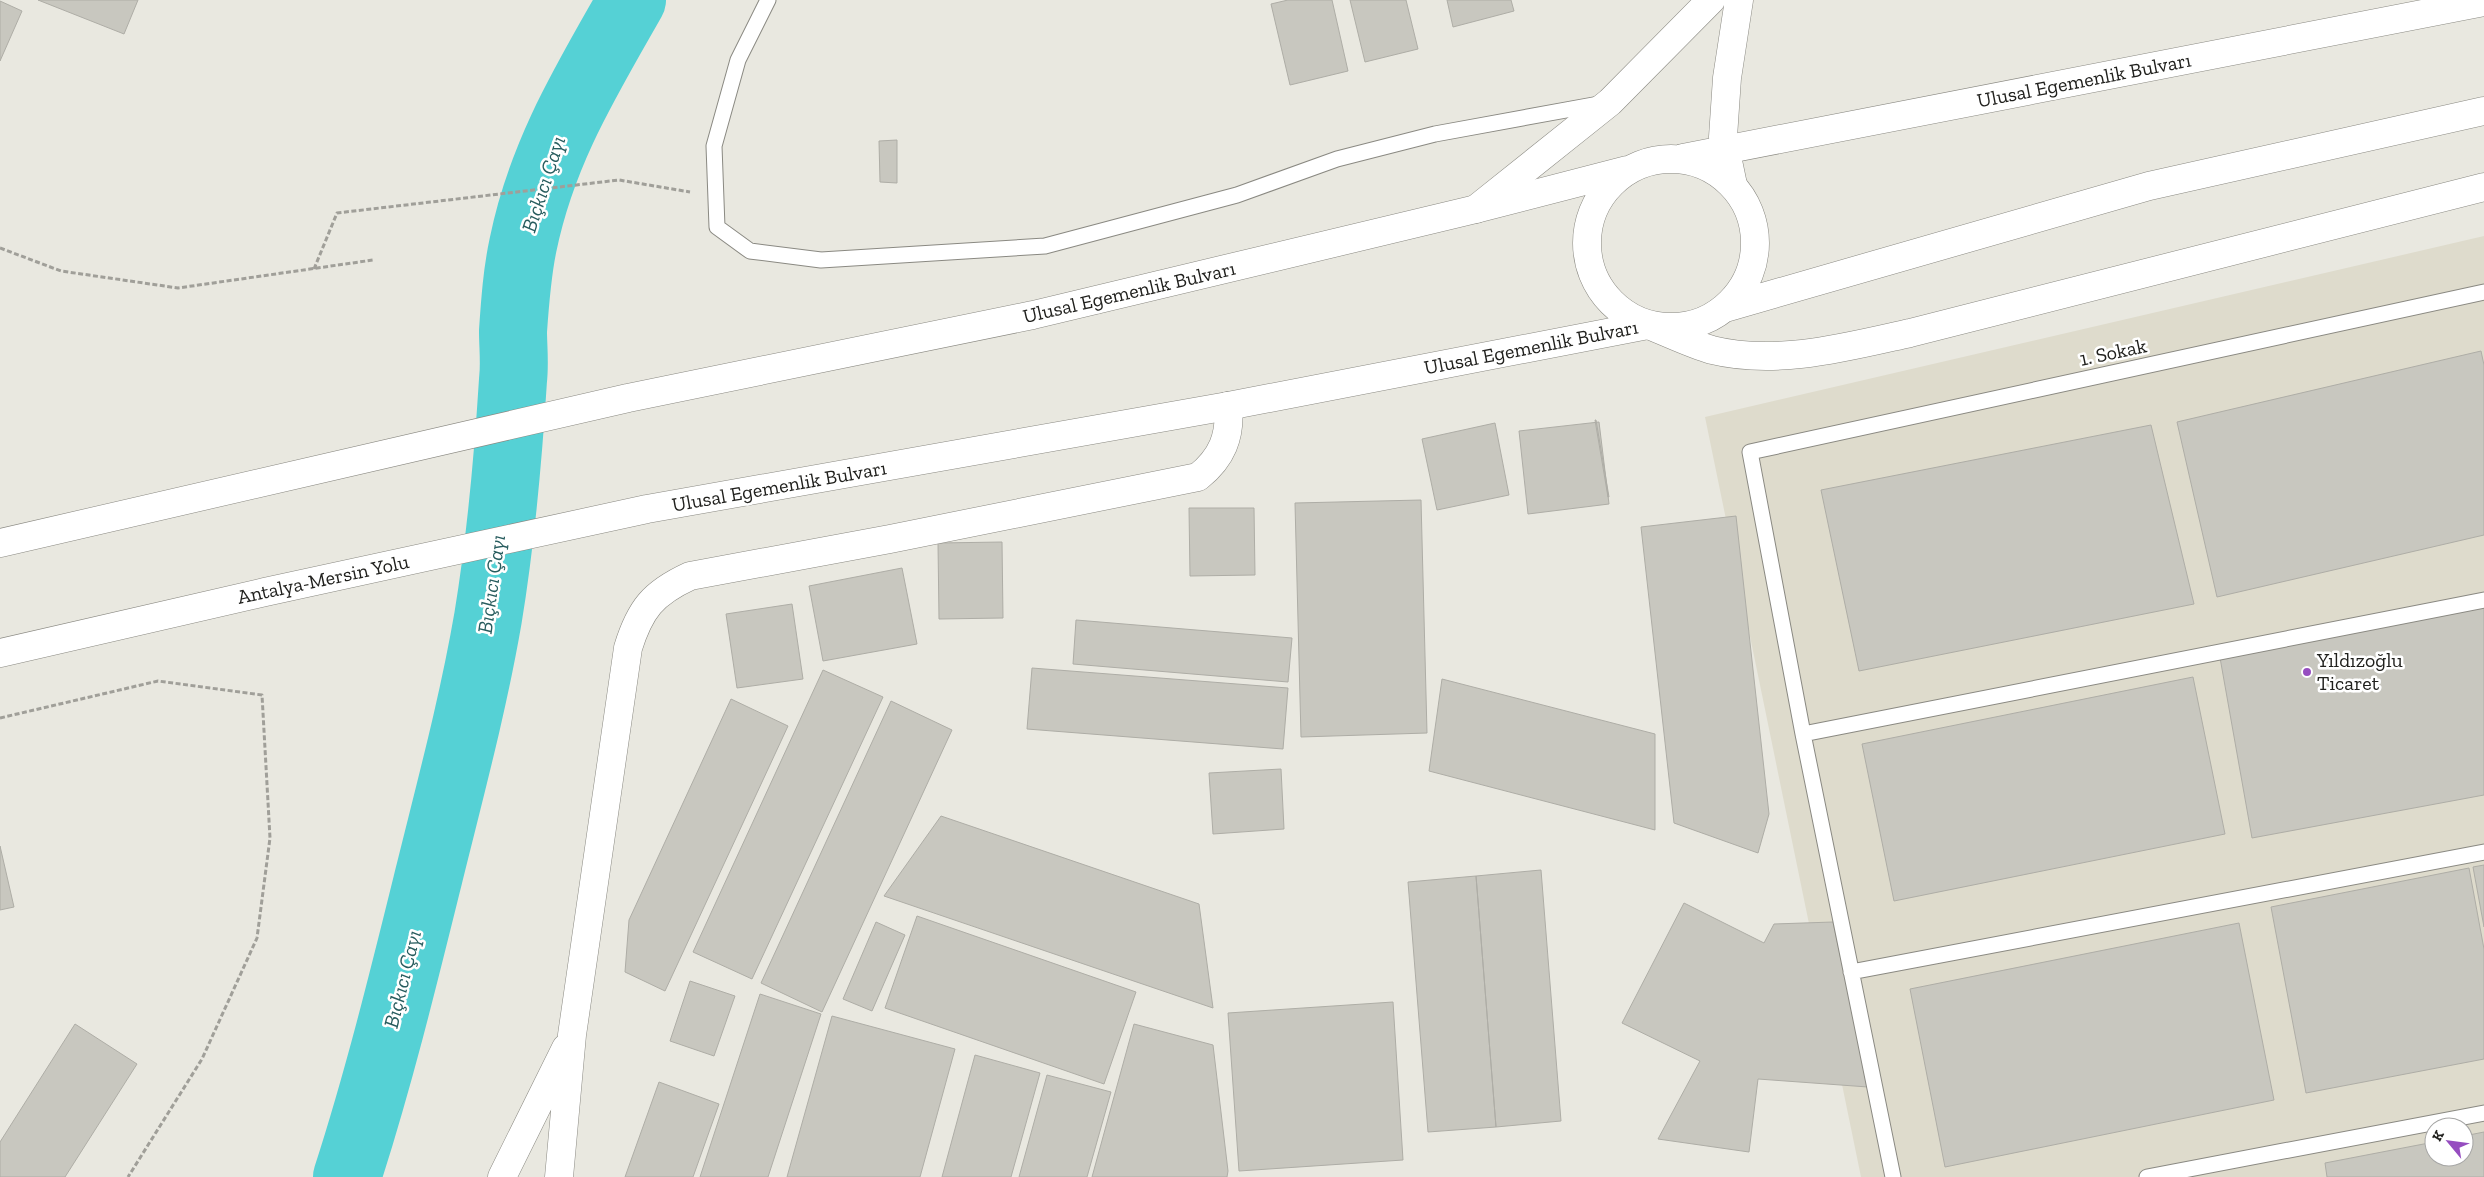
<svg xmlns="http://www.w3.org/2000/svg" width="2484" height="1177" font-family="'Zilla Slab',serif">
  <rect width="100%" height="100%" fill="#e9e8e0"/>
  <path fill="#dedbcc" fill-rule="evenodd" d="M 2484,236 L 2484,1177 L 1861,1177 L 1705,417 ZM 2434,1127 L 2464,1127 L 2464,1157 L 2434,1157 Z"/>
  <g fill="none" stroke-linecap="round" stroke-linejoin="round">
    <path stroke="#55d1d5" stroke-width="68" d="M 347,1177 C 379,1078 404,976 429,875 C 450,790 473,705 488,618 C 501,539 508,460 513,380 C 515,363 513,347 513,331 C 515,302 517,273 523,245 C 542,152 586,81 632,0"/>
  </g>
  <path fill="#c8c7bf" stroke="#aeada6" d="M 38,0 L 138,0 L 124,34 Z
    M 1288,0 L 1332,0 L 1348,71 L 1290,85 L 1271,4 Z
    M 1350,0 L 1406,0 L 1418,49 L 1365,62 Z
    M 1447,0 L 1511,0 L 1514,11 L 1453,27 Z
    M 0,1 L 22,11 L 0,61 Z
    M 897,140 L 897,183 L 880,182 L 879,141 Z
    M 2481,351 L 2484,365 L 2484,535 L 2217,597 L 2177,422 Z
    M 1595,420 L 1596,420 L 1609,497 L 1608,497 Z
    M 1599,422 L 1609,504 L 1528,514 L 1519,431 Z
    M 1495,423 L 1509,495 L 1437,510 L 1422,439 Z
    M 2151,425 L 2194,604 L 1859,671 L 1821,490 Z
    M 1421,500 L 1427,733 L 1301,737 L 1295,503 Z
    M 1189,508 L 1254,508 L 1255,575 L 1190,576 Z
    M 1736,516 L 1769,814 L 1758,853 L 1674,823 L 1641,527 Z
    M 1002,542 L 1003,618 L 939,619 L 938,543 Z
    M 902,568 L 917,644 L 823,661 L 809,586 Z
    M 792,604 L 803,679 L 737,688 L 726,614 Z
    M 2484,604 L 2484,795 L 2252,838 L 2219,652 Z
    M 1076,620 L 1292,638 L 1288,682 L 1073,664 Z
    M 1032,668 L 1288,688 L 1283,749 L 1027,729 Z
    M 823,670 L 883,697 L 752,979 L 693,952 Z
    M 2193,677 L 2225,834 L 1894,901 L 1862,744 Z
    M 1442,679 L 1655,734 L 1655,830 L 1429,771 Z
    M 731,699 L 788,726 L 665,991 L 625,972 L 629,920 Z
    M 891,701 L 952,730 L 822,1012 L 761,983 Z
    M 1281,769 L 1284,829 L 1213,834 L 1209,773 Z
    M 941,816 L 1199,904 L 1213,1008 L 884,896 Z
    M 0,846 L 14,907 L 0,910 Z
    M 2484,865 L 2484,927 L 2473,867 Z
    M 2469,868 L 2484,949 L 2484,1059 L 2306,1093 L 2271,907 Z
    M 1541,870 L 1561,1121 L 1496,1127 L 1476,876 Z
    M 1476,876 L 1496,1127 L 1428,1132 L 1408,882 Z
    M 1684,903 L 1764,943 L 1774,924 L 1833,922 L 1868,1087 L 1758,1079 L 1749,1152 L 1658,1139 L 1700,1061 L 1622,1023 Z
    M 917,916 L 1136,992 L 1104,1084 L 885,1008 Z
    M 876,922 L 905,935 L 872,1011 L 843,999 Z
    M 2239,923 L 2274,1100 L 1945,1167 L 1910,989 Z
    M 690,981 L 735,996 L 714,1056 L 670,1041 Z
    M 760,994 L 821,1014 L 768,1177 L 700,1177 Z
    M 1393,1002 L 1403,1160 L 1239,1171 L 1228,1013 Z
    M 832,1016 L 955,1049 L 920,1177 L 787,1177 Z
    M 75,1024 L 137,1064 L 65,1177 L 0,1177 L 0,1142 Z
    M 1134,1024 L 1213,1045 L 1228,1171 L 1227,1177 L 1092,1177 Z
    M 975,1055 L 1040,1073 L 1011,1177 L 942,1177 Z
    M 1047,1075 L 1111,1092 L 1087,1177 L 1019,1177 Z
    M 659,1082 L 719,1104 L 693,1177 L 625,1177 Z
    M 2484,1132 L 2484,1177 L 2327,1177 L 2325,1163 L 2434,1142 L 2434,1157 L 2464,1157 L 2464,1136 Z"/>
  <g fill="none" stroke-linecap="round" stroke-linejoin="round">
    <defs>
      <path id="lane" d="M 768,0 L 738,60 L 714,146 L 717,227 L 750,251 L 821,260 L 1045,246 L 1237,195 L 1337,159 L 1435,134 L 1599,104
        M 1803,734 L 2484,600
        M 1851,972 L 2484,852
        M 1893,1177 L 1803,734 L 1750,452 L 2484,292
        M 2147,1177 L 2484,1113"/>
      <path id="street" d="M 1733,185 L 1723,137 L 1727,78 L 1739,0
        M 1476,209 L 1610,102 L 1711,0
        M 1648,325 C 1669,333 1691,344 1712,350 C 1777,366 1847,347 1910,333 L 2484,187
        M 502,1177 L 566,1048
        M 559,1177 L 572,1035 L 628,648 C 640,609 653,593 690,576 L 890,539 L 1198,477 C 1222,458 1231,436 1228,406"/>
      <path id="highway" d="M 1683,158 L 2484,2
        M1587 243a84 84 0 1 1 168 0a84 84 0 1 1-168 0Z
        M 1725,308 L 2149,186 L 2484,111
        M 0,543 L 628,398 L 1033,315 L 1476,209 L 1627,170
        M 0,653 L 265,592 L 647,509 L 1228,406 L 1648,325"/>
    </defs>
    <use href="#lane" stroke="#8a8982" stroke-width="17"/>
    <use href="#street" stroke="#8a8982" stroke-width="29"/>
    <use href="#highway" stroke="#8a8982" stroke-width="29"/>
    <path stroke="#a09f99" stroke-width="3" stroke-dasharray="5 2.5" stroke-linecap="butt" d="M 0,248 L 61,271 L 178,288 L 373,260
      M 314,269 L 337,213 L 619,180 L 690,192
      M 0,718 L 158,681 L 262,695 L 270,838 L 257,938 L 202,1059 L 128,1177"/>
    <use href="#lane" stroke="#fff" stroke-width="15"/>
    <use href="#street" stroke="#fff" stroke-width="28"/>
    <use href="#highway" stroke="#fff" stroke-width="28"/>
  </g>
  <circle fill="#964dc0" stroke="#fff" stroke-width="2" cx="2307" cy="672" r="5"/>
  <g text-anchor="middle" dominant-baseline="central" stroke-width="5" stroke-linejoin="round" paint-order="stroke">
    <g font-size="20" fill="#20201d" stroke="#fff">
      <text transform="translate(2084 80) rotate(-11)">Ulusal Egemenlik Bulvarı</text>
      <text transform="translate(1129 292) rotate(-13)">Ulusal Egemenlik Bulvarı</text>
      <text transform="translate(1531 347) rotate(-11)">Ulusal Egemenlik Bulvarı</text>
      <text transform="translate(2113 352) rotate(-12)">1. Sokak</text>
      <text transform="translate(779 486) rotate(-10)">Ulusal Egemenlik Bulvarı</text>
      <text transform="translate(323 579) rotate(-12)">Antalya-Mersin Yolu</text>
    </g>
    <g font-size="20" fill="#20201d" stroke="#fff" text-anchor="start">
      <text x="2317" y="660">Yıldızoğlu<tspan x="2317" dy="23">Ticaret</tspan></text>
    </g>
    <g font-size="21" font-style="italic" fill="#275c5e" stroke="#fff">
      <text transform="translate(543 184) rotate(-72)">Bıçkıcı Çayı</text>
      <text transform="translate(491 584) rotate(-82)">Bıçkıcı Çayı</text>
      <text transform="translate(402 979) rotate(-76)">Bıçkıcı Çayı</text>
    </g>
  </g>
  <g transform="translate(2449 1142) rotate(299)"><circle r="24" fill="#ffffff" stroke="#a6a6a5"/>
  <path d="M0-4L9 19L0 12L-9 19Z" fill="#964dc0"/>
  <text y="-8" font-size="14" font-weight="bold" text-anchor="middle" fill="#20201d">K</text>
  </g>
</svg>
